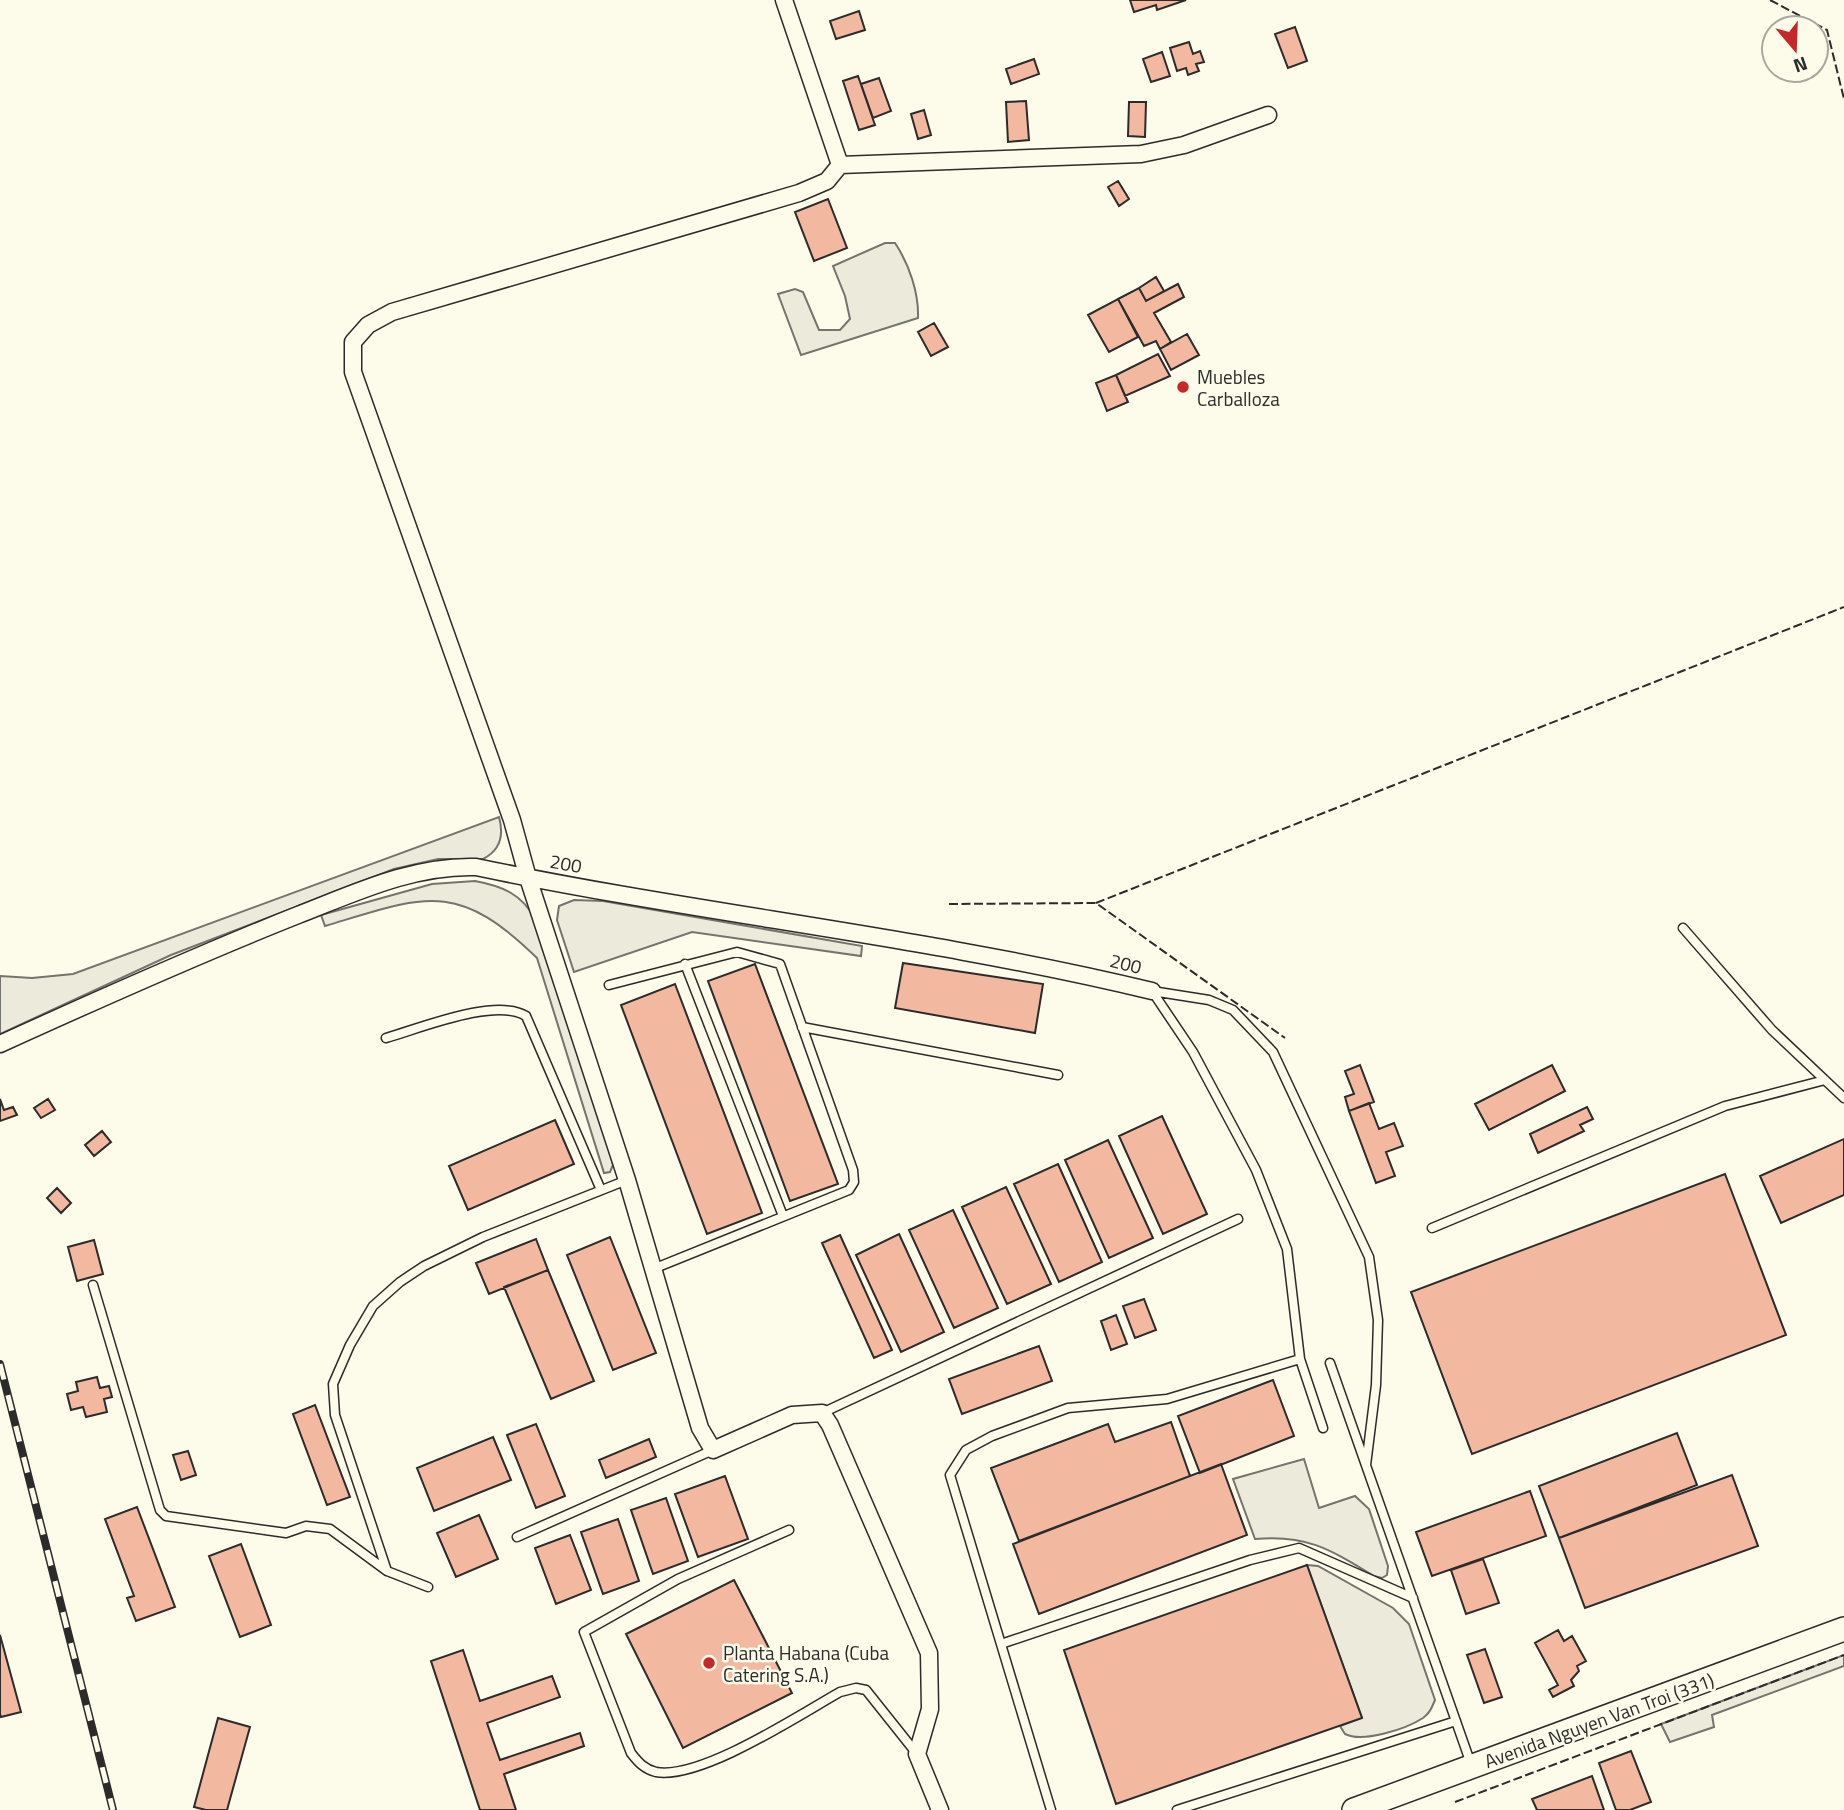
<svg xmlns="http://www.w3.org/2000/svg" width="1844" height="1810" font-family="'Titillium Web',sans-serif">
  <rect width="100%" height="100%" fill="#fdfbea"/>
  <path fill="#ecebdb" stroke="#74746e" stroke-width="2" d="M 885,243 L 895,243 C 909,264 919,293 918,318 L 801,355 L 778,294 L 795,289 L 803,292 L 819,330 L 840,330 L 850,319 L 845,296 L 833,266 Z
    M 499,817 C 504,835 501,850 483,859 L 438,859 L 394,869 L 171,955 L 0,1034 L 0,976 L 32,978 L 73,974 Z
    M 475,881 C 502,886 522,894 535,919 L 607,1138 L 613,1165 L 610,1172 L 604,1173 L 537,958 C 456,879 425,896 325,926 L 321,915 L 432,884 Z
    M 574,900 L 603,901 L 862,946 L 861,956 L 692,932 L 574,972 L 557,920 L 559,906 Z
    M 1304,1459 L 1319,1508 L 1355,1496 L 1369,1509 L 1388,1566 L 1387,1575 L 1382,1578 L 1374,1576 C 1331,1550 1307,1534 1255,1539 L 1233,1479 Z
    M 1307,1565 L 1318,1566 L 1393,1608 L 1409,1624 L 1435,1700 C 1432,1707 1430,1713 1423,1718 C 1406,1729 1363,1743 1345,1734 L 1340,1726 L 1362,1718 Z
    M 1844,1655 L 1844,1666 L 1712,1715 L 1714,1727 L 1670,1742 L 1661,1724 Z"/>
  <path fill="#f2b8a0" stroke="#2b2b2b" stroke-width="2" d="M 1130,0 L 1186,0 L 1157,10 L 1156,5 L 1134,12 Z
    M 859,11 L 865,30 L 836,39 L 830,21 Z
    M 1295,27 L 1307,61 L 1288,68 L 1275,34 Z
    M 1189,42 L 1193,54 L 1200,51 L 1204,62 L 1196,64 L 1199,71 L 1188,75 L 1186,68 L 1177,71 L 1170,48 Z
    M 1162,52 L 1170,76 L 1151,82 L 1143,59 Z
    M 1034,59 L 1039,74 L 1011,84 L 1006,69 Z
    M 858,76 L 875,125 L 859,130 L 843,81 Z
    M 879,78 L 891,111 L 873,118 L 861,84 Z
    M 1026,101 L 1029,140 L 1008,142 L 1006,102 Z
    M 1129,102 L 1146,102 L 1145,137 L 1128,136 Z
    M 924,110 L 931,135 L 918,139 L 911,114 Z
    M 1118,181 L 1129,199 L 1119,206 L 1108,187 Z
    M 828,199 L 847,248 L 814,261 L 795,212 Z
    M 1156,277 L 1164,291 L 1146,301 L 1139,288 Z
    M 1178,284 L 1184,297 L 1154,313 L 1171,342 L 1160,349 L 1156,341 L 1144,346 L 1118,299 L 1139,288 L 1146,301 Z
    M 1118,299 L 1138,337 L 1109,352 L 1088,315 Z
    M 934,323 L 948,347 L 931,356 L 918,332 Z
    M 1187,334 L 1199,355 L 1171,370 L 1160,349 Z
    M 1158,354 L 1170,376 L 1125,396 L 1116,375 Z
    M 1116,375 L 1128,402 L 1107,411 L 1096,383 Z
    M 903,963 L 1043,984 L 1035,1033 L 895,1008 Z
    M 755,964 L 838,1184 L 790,1201 L 708,981 Z
    M 675,984 L 762,1213 L 707,1234 L 621,1005 Z
    M 1360,1065 L 1374,1102 L 1349,1111 L 1345,1097 L 1354,1094 L 1345,1071 Z
    M 1552,1065 L 1565,1091 L 1489,1130 L 1475,1104 Z
    M 0,1099 L 4,1110 L 13,1107 L 17,1115 L 0,1121 Z
    M 48,1099 L 55,1110 L 41,1118 L 34,1108 Z
    M 1369,1103 L 1379,1129 L 1394,1123 L 1403,1146 L 1386,1152 L 1395,1176 L 1376,1183 L 1349,1111 Z
    M 1587,1107 L 1593,1119 L 1580,1125 L 1584,1131 L 1538,1153 L 1530,1134 Z
    M 1162,1116 L 1207,1214 L 1163,1234 L 1119,1136 Z
    M 555,1120 L 574,1164 L 468,1210 L 449,1166 Z
    M 102,1131 L 111,1142 L 94,1156 L 85,1145 Z
    M 1844,1139 L 1844,1195 L 1781,1223 L 1760,1176 Z
    M 1108,1140 L 1153,1238 L 1109,1258 L 1065,1160 Z
    M 1058,1164 L 1102,1262 L 1059,1282 L 1014,1184 Z
    M 1725,1174 L 1786,1335 L 1472,1454 L 1411,1292 Z
    M 1006,1187 L 1051,1284 L 1007,1304 L 962,1207 Z
    M 57,1188 L 71,1203 L 61,1213 L 47,1198 Z
    M 953,1210 L 998,1308 L 954,1328 L 909,1230 Z
    M 899,1234 L 944,1332 L 901,1352 L 856,1255 Z
    M 840,1235 L 892,1350 L 874,1358 L 822,1243 Z
    M 610,1237 L 656,1353 L 613,1370 L 567,1255 Z
    M 536,1239 L 548,1270 L 489,1294 L 476,1263 Z
    M 94,1240 L 103,1274 L 77,1281 L 68,1247 Z
    M 548,1270 L 594,1381 L 551,1399 L 504,1287 Z
    M 1144,1299 L 1156,1330 L 1135,1338 L 1123,1306 Z
    M 1116,1315 L 1127,1344 L 1111,1350 L 1101,1321 Z
    M 1039,1346 L 1052,1381 L 962,1414 L 949,1379 Z
    M 97,1377 L 100,1388 L 109,1386 L 112,1397 L 104,1399 L 107,1412 L 86,1417 L 83,1407 L 71,1410 L 67,1394 L 78,1391 L 76,1382 Z
    M 1273,1380 L 1294,1436 L 1200,1473 L 1178,1416 Z
    M 315,1405 L 350,1497 L 327,1505 L 293,1414 Z
    M 1171,1422 L 1190,1476 L 1019,1541 L 991,1468 L 1108,1424 L 1115,1442 Z
    M 536,1424 L 565,1496 L 536,1508 L 507,1435 Z
    M 1677,1433 L 1697,1485 L 1559,1538 L 1539,1486 Z
    M 493,1437 L 511,1480 L 434,1511 L 417,1468 Z
    M 649,1439 L 656,1457 L 606,1478 L 599,1460 Z
    M 188,1451 L 196,1475 L 181,1480 L 173,1455 Z
    M 1221,1464 L 1247,1535 L 1039,1614 L 1013,1544 Z
    M 1732,1475 L 1758,1546 L 1585,1608 L 1559,1538 Z
    M 725,1476 L 748,1539 L 698,1557 L 675,1494 Z
    M 1530,1491 L 1546,1536 L 1432,1576 L 1416,1532 Z
    M 666,1498 L 688,1561 L 653,1574 L 631,1510 Z
    M 137,1507 L 175,1607 L 136,1621 L 127,1598 L 134,1596 L 105,1519 Z
    M 479,1515 L 498,1559 L 456,1577 L 437,1533 Z
    M 618,1519 L 639,1581 L 603,1594 L 581,1532 Z
    M 570,1535 L 591,1590 L 556,1604 L 535,1548 Z
    M 241,1544 L 271,1625 L 240,1637 L 209,1556 Z
    M 1483,1559 L 1499,1603 L 1466,1614 L 1451,1570 Z
    M 1307,1565 L 1362,1718 L 1116,1804 L 1064,1650 Z
    M 734,1580 L 792,1693 L 683,1748 L 626,1634 Z
    M 1558,1630 L 1564,1641 L 1572,1636 L 1586,1661 L 1577,1666 L 1579,1671 L 1571,1680 L 1574,1686 L 1553,1697 L 1549,1690 L 1558,1685 L 1535,1643 Z
    M 0,1635 L 21,1712 L 1,1717 L 0,1714 Z
    M 1485,1649 L 1502,1697 L 1484,1703 L 1467,1655 Z
    M 463,1650 L 480,1701 L 552,1676 L 560,1697 L 487,1723 L 500,1760 L 580,1733 L 584,1746 L 504,1774 L 516,1810 L 480,1810 L 431,1661 Z
    M 218,1718 L 250,1727 L 227,1810 L 206,1810 L 194,1807 Z
    M 1631,1751 L 1651,1802 L 1630,1810 L 1616,1810 L 1599,1763 Z
    M 1592,1776 L 1604,1810 L 1537,1810 L 1532,1799 Z"/>
  <g fill="none" stroke-linecap="round" stroke-linejoin="round">
    <defs>
      <path id="lane" d="M 1683,928 L 1772,1030 L 1844,1098
        M 685,964 L 783,1216
        M 609,985 L 737,952 L 780,964 L 853,1170 L 854,1182 L 849,1190 L 653,1269
        M 1152,991 L 1209,1000 L 1233,1010 L 1273,1052 L 1369,1257 L 1378,1320 L 1376,1385 L 1366,1465
        M 1152,991 L 1193,1052 L 1256,1170 L 1287,1249 L 1300,1359 L 1323,1428
        M 802,1027 L 1058,1075
        M 386,1038 C 421,1028 496,997 526,1016 L 601,1190
        M 1432,1228 L 1725,1106 L 1825,1080
        M 93,1285 L 160,1510 L 166,1516 L 286,1533 L 306,1526 L 330,1529 L 387,1571 L 428,1587
        M 1330,1363 L 1471,1764
        M 822,1413 L 1238,1219
        M 789,1530 L 678,1579 L 584,1632 L 631,1753 C 638,1762 644,1769 656,1772 C 701,1780 799,1715 840,1692 L 856,1688 L 866,1690 L 917,1754
        M 517,1537 L 713,1450
        M 387,1571 L 335,1415 L 333,1384 L 350,1345 L 373,1306 L 400,1282 L 424,1266 L 483,1237 L 627,1180
        M 1001,1644 L 1250,1560 L 1299,1548 L 1413,1598
        M 1051,1810 L 950,1475 L 966,1450 L 992,1436 L 1068,1408 L 1167,1399 L 1300,1359
        M 1177,1810 L 1456,1721"/>
      <path id="street" d="M 784,0 L 840,165
        M 0,1044 C 99,999 197,955 298,915 C 355,893 413,865 476,867 C 700,914 929,937 1152,991
        M 940,1810 L 917,1754 L 930,1709 L 929,1653 L 830,1425 L 822,1413 L 792,1415 L 713,1450 L 700,1428 L 627,1180 L 528,878 L 512,820 L 353,372 L 353,342 L 368,325 L 392,312 L 799,193 L 827,181 L 840,165 L 1141,154 L 1184,145 L 1268,115"/>
      <path id="secondary" d="M 1354,1810 L 1844,1629"/>
    </defs>
    <use href="#lane" stroke="#2b2b2b" stroke-width="11"/>
    <use href="#street" stroke="#2b2b2b" stroke-width="19"/>
    <use href="#secondary" stroke="#2b2b2b" stroke-width="26"/>
    <use href="#lane" stroke="#fdfbea" stroke-width="8"/>
    <use href="#street" stroke="#fdfbea" stroke-width="16"/>
    <use href="#secondary" stroke="#fdfbea" stroke-width="23"/>
    <defs>
      <path id="rail" d="M 0,1364 L 113,1810"/>
    </defs>
    <use href="#rail" stroke="#2b2b2b" stroke-width="8"/>
    <use href="#rail" stroke="#fdfbea" stroke-width="5" stroke-dasharray="16" stroke-linecap="butt"/>
    <path stroke="#2b2b2b" stroke-width="2" stroke-dasharray="9 3.5" stroke-linecap="butt" d="M 1770,0 L 1827,30 L 1844,99
      M 1096,903 L 1844,607
      M 949,904 L 1096,903 L 1285,1038
      M 1455,1802 L 1844,1655"/>
  </g>
  <g fill="#c62828" stroke="#fdfbea" stroke-width="2.5">
    <circle cx="1183" cy="387" r="7"/>
    <circle cx="709" cy="1663" r="7"/>
  </g>
  <g text-anchor="middle" dominant-baseline="central" stroke-width="5" stroke-linejoin="round" paint-order="stroke">
    <g font-size="19" fill="#2b2b2b" stroke="#fdfbea" text-anchor="start">
      <text x="1197" y="376">Muebles<tspan x="1197" dy="22">Carballoza</tspan></text>
      <text x="723" y="1652">Planta Habana (Cuba<tspan x="723" dy="22">Catering S.A.)</tspan></text>
    </g>
    <g font-size="19" fill="#2b2b2b" stroke="#fdfbea">
      <text transform="translate(566 863) rotate(10)">200</text>
      <text transform="translate(1126 963) rotate(14)">200</text>
      <text transform="translate(1599 1720) rotate(-20)">Avenida Nguyen Van Troi (331)</text>
    </g>
  </g>
  <g transform="translate(1795 49) rotate(161)"><circle r="33" fill="#fdfbea" stroke="#a9a89e" stroke-width="2"/>
  <path d="M0-5L12 26L0 18L-12 26Z" fill="#c62828"/>
  <text y="-10" font-size="19" font-weight="bold" text-anchor="middle" fill="#2b2b2b">N</text>
  </g>
</svg>
